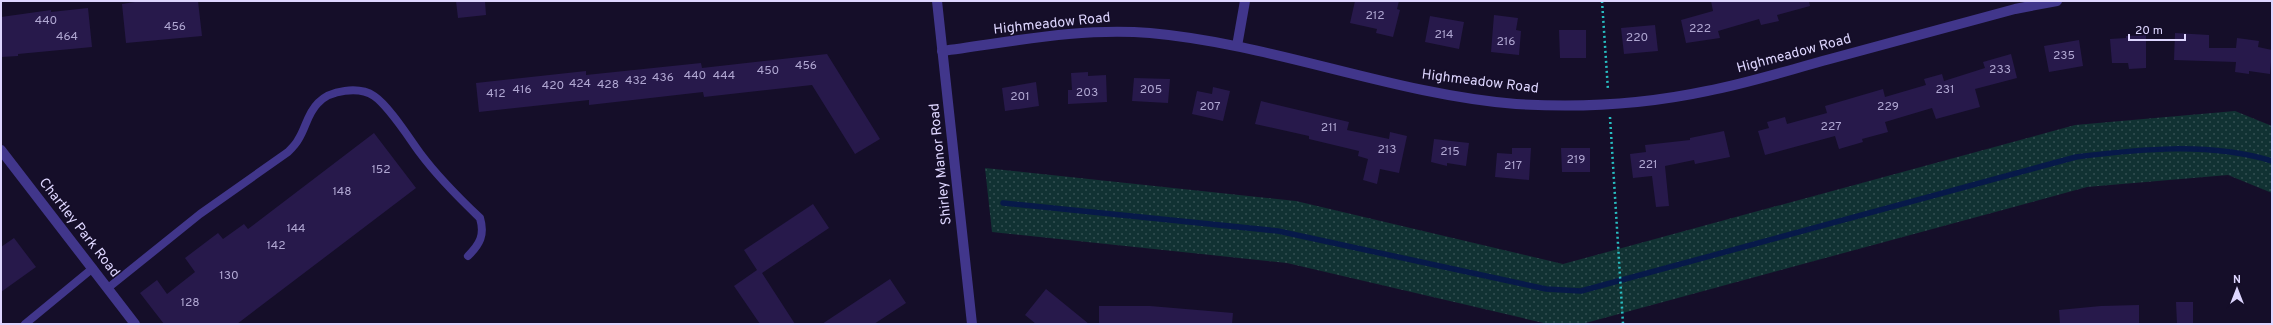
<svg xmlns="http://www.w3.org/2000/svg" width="2273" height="325" font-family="Overpass,sans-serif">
  <defs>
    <pattern id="grass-dots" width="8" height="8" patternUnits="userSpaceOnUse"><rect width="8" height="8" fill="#113233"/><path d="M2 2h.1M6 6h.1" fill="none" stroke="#334f52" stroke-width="1.8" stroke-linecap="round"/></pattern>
  </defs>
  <rect width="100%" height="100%" fill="#150e29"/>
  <path fill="url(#grass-dots)" d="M 2235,111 L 2272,126 L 2272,193 L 2228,175 L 2087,187 L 1582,324 L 1548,324 L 1287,263 L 992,232 L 985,168 L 1296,201 L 1563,264 L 2075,125 Z"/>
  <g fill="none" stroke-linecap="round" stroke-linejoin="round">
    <path stroke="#071949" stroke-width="5.5" d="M 1003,203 L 1278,231 L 1546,289 L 1581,291 L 2076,157 C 2140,149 2209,142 2272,161"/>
  </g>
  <path fill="#27194b" d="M 141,1 L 198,1 L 202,36 L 126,43 L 122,4 Z
    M 456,1 L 485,1 L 486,15 L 458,18 Z
    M 1355,1 L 1399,1 L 1397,9 L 1400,10 L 1393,37 L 1376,33 L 1377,29 L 1350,23 Z
    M 1711,1 L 1809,1 L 1810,6 L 1777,15 L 1779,21 L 1761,25 L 1759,19 L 1718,31 L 1720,38 L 1686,43 L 1681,20 L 1713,11 Z
    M 88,8 L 92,47 L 18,54 L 18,56 L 1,57 L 1,17 L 51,10 L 51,12 Z
    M 1494,15 L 1518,18 L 1516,30 L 1521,31 L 1519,55 L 1491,52 Z
    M 1430,16 L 1464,22 L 1459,49 L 1425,42 Z
    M 1655,25 L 1658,51 L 1624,54 L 1621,28 Z
    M 1559,30 L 1586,30 L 1586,58 L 1560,58 Z
    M 2175,33 L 2209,35 L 2209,48 L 2236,48 L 2237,38 L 2259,41 L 2258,47 L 2272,50 L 2270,74 L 2249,71 L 2249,74 L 2235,72 L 2236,62 L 2174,60 Z
    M 2146,35 L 2146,68 L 2129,69 L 2128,63 L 2112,63 L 2110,39 L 2126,38 L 2126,36 Z
    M 2079,40 L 2083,66 L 2049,72 L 2044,46 Z
    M 827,54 L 880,139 L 855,154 L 812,85 L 704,97 L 703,92 L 589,105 L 589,100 L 479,112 L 476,83 L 586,71 L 586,75 L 701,63 L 702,68 Z
    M 2011,54 L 2017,78 L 1975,89 L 1980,107 L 1936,119 L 1932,108 L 1885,122 L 1888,132 L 1862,139 L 1863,142 L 1839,149 L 1835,136 L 1765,155 L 1758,131 L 1769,128 L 1767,122 L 1785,117 L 1787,124 L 1827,113 L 1825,106 L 1883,89 L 1885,97 L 1926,85 L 1924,79 L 1942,74 L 1944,81 L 1985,68 L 1983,62 Z
    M 1088,72 L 1088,76 L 1106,75 L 1107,102 L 1068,104 L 1068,90 L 1072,90 L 1071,73 Z
    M 1134,78 L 1170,79 L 1168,103 L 1132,101 Z
    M 1036,82 L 1039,106 L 1005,111 L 1002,88 Z
    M 1213,87 L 1230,91 L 1223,121 L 1192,114 L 1197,91 L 1212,94 Z
    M 1261,101 L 1349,122 L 1347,130 L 1389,139 L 1390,132 L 1407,136 L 1399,173 L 1380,169 L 1377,184 L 1363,180 L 1368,159 L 1358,156 L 1359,151 L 1309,139 L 1309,136 L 1255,124 Z
    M 1724,131 L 1730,157 L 1695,164 L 1694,160 L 1665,166 L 1669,206 L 1656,207 L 1652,176 L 1633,178 L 1630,154 L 1646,152 L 1645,145 L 1690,140 L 1690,138 Z
    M 374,133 L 416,188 L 237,324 L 164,324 L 140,293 L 157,280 L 167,294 L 195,272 L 185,258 L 218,233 L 223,239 L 244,224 L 248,229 Z
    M 1434,139 L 1469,143 L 1466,166 L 1447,163 L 1447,166 L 1431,162 Z
    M 1512,148 L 1531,148 L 1529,180 L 1495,177 L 1497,153 L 1512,154 Z
    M 1561,148 L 1590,148 L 1590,172 L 1562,172 Z
    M 813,204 L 829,228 L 762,273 L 795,324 L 760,324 L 734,286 L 757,270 L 744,250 Z
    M 14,238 L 36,267 L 1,292 L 1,247 Z
    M 890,279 L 906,303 L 874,324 L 822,324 Z
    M 1046,289 L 1089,324 L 1036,324 L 1025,315 Z
    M 2176,302 L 2193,302 L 2193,324 L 2177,324 Z
    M 2139,305 L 2139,324 L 2060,324 L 2059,310 L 2101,306 Z
    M 1099,306 L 1150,306 L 1233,313 L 1232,324 L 1099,324 Z"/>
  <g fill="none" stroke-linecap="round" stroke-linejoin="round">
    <path stroke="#28bec2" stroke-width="2.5" stroke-dasharray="2 3" stroke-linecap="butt" d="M 1602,1 L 1608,90
      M 1610,117 L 1623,324"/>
    <path stroke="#41368b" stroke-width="8" d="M 108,288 L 200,214 L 288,152 C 292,148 296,144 298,140 C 306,128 307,114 318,103 C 330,90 359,86 374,96 C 389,106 409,138 420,153 C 437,176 459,198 480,218 C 485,235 480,244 468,256
      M 25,324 L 93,268"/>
    <path stroke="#41368b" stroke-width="10" d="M 1237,46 L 1245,1
      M 942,51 C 1011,42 1081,27 1150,33 C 1274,44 1392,94 1516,104 C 1579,108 1646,104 1707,91 C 1749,83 1789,70 1830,59 C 1891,43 1953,26 2015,9 L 2057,1
      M 1,150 L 135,324"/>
    <path stroke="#41368b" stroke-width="10" d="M 937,1 L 972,324"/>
  </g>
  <g text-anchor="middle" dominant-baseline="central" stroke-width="3" stroke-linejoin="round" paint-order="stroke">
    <g font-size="12" fill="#b0a7d2">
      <text x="1375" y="16">212</text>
      <text x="46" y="21">440</text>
      <text x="175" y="27">456</text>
      <text x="1700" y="29">222</text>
      <text x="1444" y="35">214</text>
      <text x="67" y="37">464</text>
      <text x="1637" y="38">220</text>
      <text x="1506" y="42">216</text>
      <text x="2064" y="56">235</text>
      <text x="806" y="66">456</text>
      <text x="2000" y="70">233</text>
      <text x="768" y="71">450</text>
      <text x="695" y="76">440</text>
      <text x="724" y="76">444</text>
      <text x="663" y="78">436</text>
      <text x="636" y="81">432</text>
      <text x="580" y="84">424</text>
      <text x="608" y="85">428</text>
      <text x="553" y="86">420</text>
      <text x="522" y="90">416</text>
      <text x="1151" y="90">205</text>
      <text x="1945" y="90">231</text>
      <text x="1087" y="93">203</text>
      <text x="496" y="94">412</text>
      <text x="1020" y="97">201</text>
      <text x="1210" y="107">207</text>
      <text x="1888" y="107">229</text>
      <text x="1831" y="127">227</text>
      <text x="1329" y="128">211</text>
      <text x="1387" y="150">213</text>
      <text x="1450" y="152">215</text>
      <text x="1576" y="160">219</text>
      <text x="1648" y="165">221</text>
      <text x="1513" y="166">217</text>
      <text x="381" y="170">152</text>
      <text x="342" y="192">148</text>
      <text x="296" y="229">144</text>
      <text x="276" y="246">142</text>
      <text x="229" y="276">130</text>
      <text x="190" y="303">128</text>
    </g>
    <g font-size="14" fill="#ded6ff" stroke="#150e29">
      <text transform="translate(1052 24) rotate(-6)">Highmeadow Road</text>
      <text transform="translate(1794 54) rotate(-15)">Highmeadow Road</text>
      <text transform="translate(1480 82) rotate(7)">Highmeadow Road</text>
      <text transform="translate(941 164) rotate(-96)">Shirley Manor Road</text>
      <text transform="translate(79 228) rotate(52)">Chartley Park Road</text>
    </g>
  </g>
  <rect width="2273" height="325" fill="none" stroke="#ded6ff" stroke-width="4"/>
  <g transform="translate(2237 289)" stroke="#150e29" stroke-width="3" paint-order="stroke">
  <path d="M0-3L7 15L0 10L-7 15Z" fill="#ded6ff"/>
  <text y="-6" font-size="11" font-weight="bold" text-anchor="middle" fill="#ded6ff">N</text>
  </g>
  <path d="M2129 34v6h56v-6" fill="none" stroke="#ded6ff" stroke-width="2"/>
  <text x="2135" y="34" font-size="12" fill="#ded6ff" stroke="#150e29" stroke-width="3" paint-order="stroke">20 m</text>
</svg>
